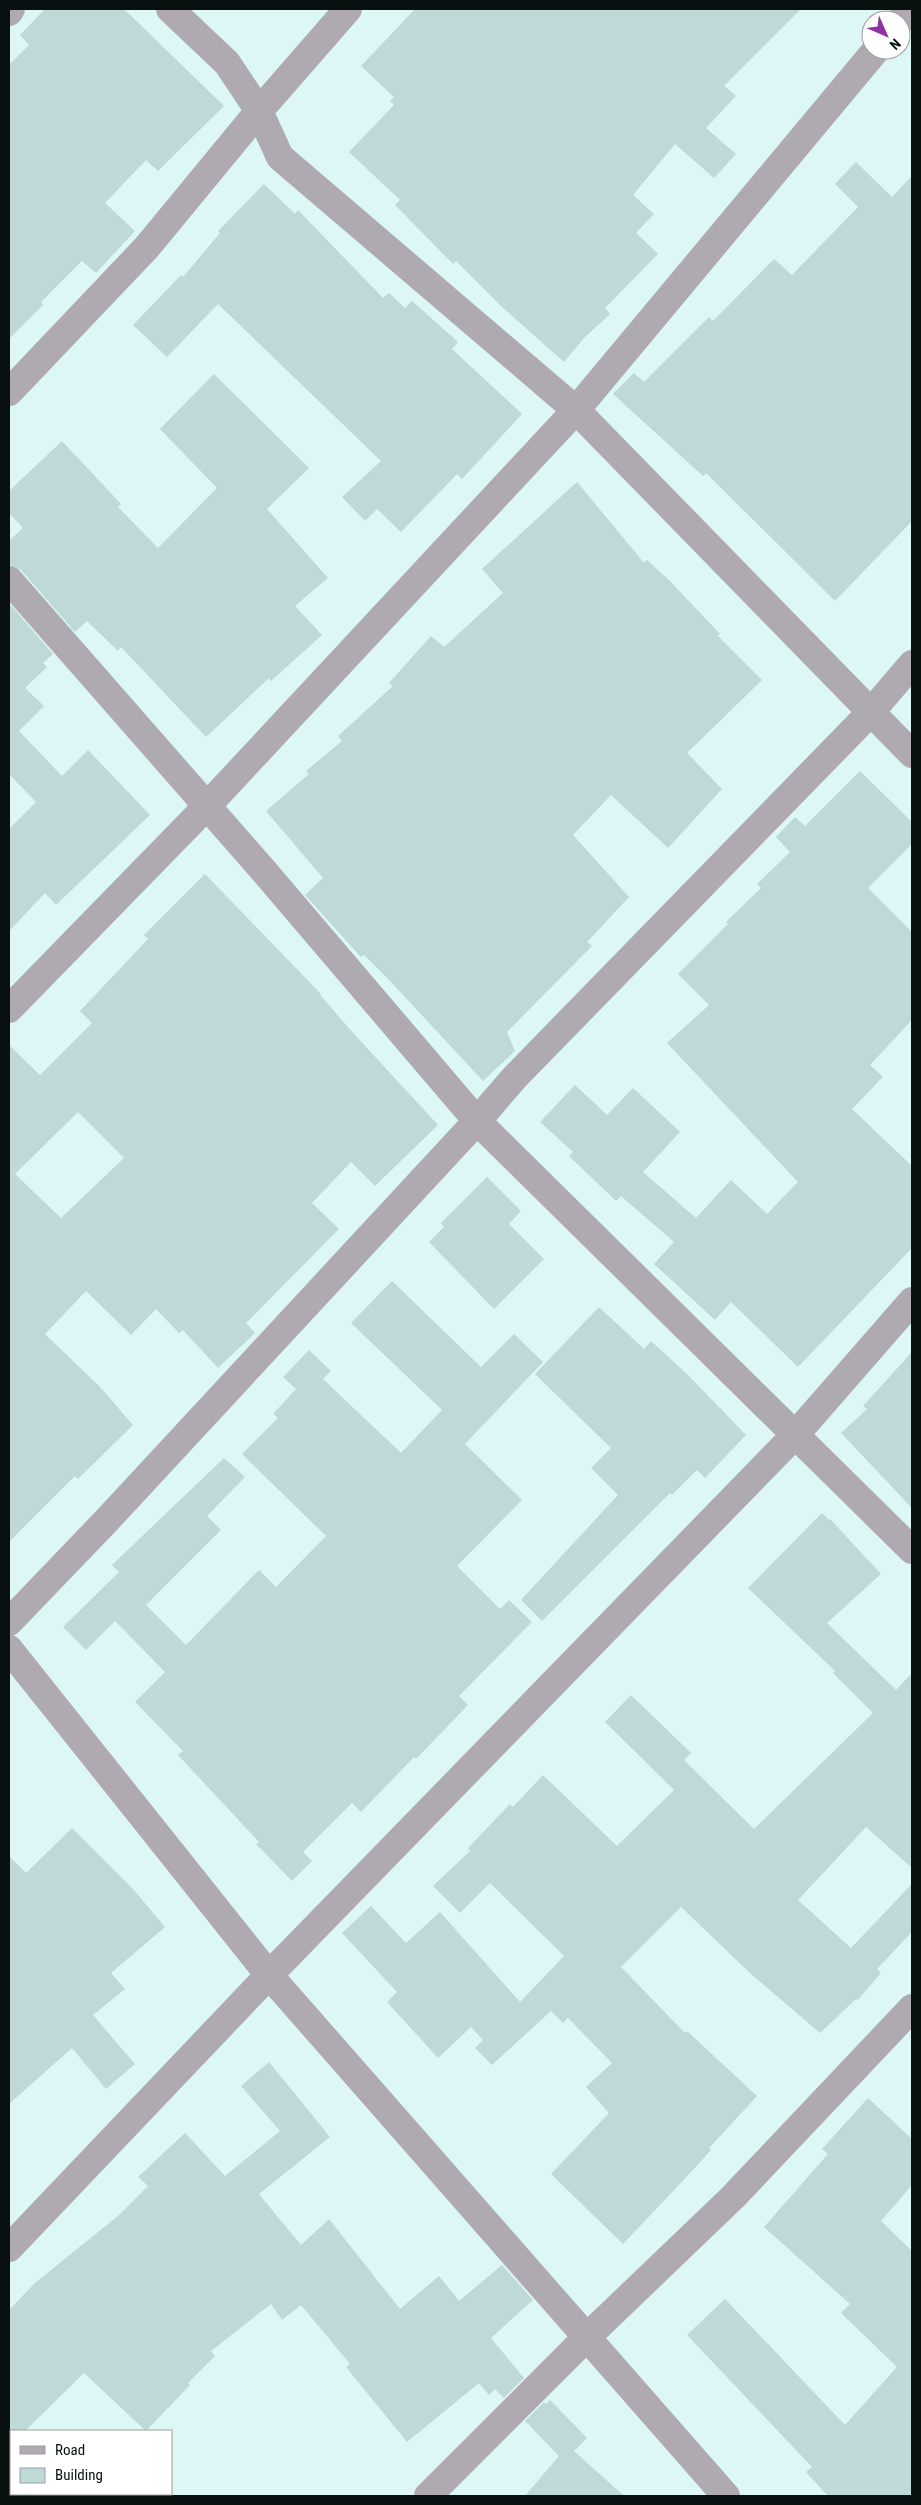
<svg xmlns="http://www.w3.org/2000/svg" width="921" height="2505" font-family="'Roboto Condensed',sans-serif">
  <rect width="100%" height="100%" fill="#ddf6f6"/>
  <path fill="#bfd8d8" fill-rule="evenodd" d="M 45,9 L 124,9 L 224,106 L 158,171 L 146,160 L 105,203 L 135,231 L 96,273 L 82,261 L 41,302 L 43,305 L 9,339 L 9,65 L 29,45 L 20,35 Z
    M 415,9 L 801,9 L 724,86 L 736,96 L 706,128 L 736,154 L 714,178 L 675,144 L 633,195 L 654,214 L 636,233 L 658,254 L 605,308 L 610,314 L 584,338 L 564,362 L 502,307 L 456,261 L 453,264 L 395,205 L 400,200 L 349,152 L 394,105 L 390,101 L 394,97 L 361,66 Z
    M 856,162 L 892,197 L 912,176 L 912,521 L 835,601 L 706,473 L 703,476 L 613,394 L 634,373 L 644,382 L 709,317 L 713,321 L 774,259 L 792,275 L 858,207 L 835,184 Z
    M 264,184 L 295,214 L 298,210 L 383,298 L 389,293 L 405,308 L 412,301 L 458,342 L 452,349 L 522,414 L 462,479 L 457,474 L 401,532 L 377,509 L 365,521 L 342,497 L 381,461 L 218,304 L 167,357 L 133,325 L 181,275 L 183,277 L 220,233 L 218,231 Z
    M 214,374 L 309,468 L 267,509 L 328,578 L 295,606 L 322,635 L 271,681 L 269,678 L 206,737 L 121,647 L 118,651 L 87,621 L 75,632 L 21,570 L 9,565 L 9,541 L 23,528 L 9,513 L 9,491 L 62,441 L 121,504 L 118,507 L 158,548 L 217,488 L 160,429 Z
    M 577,482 L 644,563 L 647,560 L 670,581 L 720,634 L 718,636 L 762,680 L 687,753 L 722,789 L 668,848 L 611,795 L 573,835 L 629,897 L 587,942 L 592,946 L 507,1032 L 515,1051 L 483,1081 L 391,982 L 364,955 L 361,957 L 305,895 L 323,878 L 266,811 L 309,774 L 306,771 L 342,741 L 338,736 L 393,686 L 389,683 L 431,636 L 444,647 L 503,593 L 482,569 Z
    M 9,603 L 53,654 L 43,663 L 47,667 L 25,688 L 44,706 L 19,731 L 62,776 L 88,750 L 150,815 L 56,905 L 45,893 L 9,931 L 9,829 L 36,802 L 9,774 Z
    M 860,771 L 912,822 L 912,844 L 868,888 L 912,932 L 912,1020 L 870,1065 L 883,1077 L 852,1109 L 912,1166 L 912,1248 L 798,1367 L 731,1302 L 715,1320 L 654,1264 L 674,1242 L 621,1196 L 616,1201 L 569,1156 L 573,1152 L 540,1122 L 575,1085 L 607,1115 L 633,1088 L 680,1132 L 643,1172 L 696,1218 L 731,1180 L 767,1214 L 798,1182 L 667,1043 L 709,1005 L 678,974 L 728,924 L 726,922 L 761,888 L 757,884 L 790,852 L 776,837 L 795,817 L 805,826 Z
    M 205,874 L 321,994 L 320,995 L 355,1035 L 438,1125 L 375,1186 L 351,1162 L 312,1203 L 339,1229 L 246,1323 L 255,1333 L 218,1368 L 183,1330 L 179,1333 L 156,1309 L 131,1335 L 86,1291 L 45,1334 L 100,1387 L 133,1425 L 78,1479 L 75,1476 L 9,1542 L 9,1045 L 40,1075 L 92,1023 L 80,1011 L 148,939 L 144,935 ZM 78,1112 L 124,1158 L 61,1218 L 15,1174 Z
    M 487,1177 L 521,1211 L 509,1224 L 544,1259 L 494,1309 L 429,1242 L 444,1227 L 441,1223 Z
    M 392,1281 L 481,1367 L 514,1334 L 543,1362 L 465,1444 L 522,1500 L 457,1566 L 500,1609 L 509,1600 L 532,1622 L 459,1696 L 468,1705 L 416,1759 L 414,1757 L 361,1812 L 352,1803 L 303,1852 L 312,1861 L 292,1881 L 256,1844 L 259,1842 L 178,1755 L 183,1751 L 135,1702 L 165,1672 L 115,1621 L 86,1650 L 63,1627 L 119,1572 L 112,1565 L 224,1458 L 245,1477 L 207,1516 L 221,1530 L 146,1605 L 186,1645 L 259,1570 L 276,1587 L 326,1536 L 242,1454 L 278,1418 L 273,1414 L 296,1389 L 283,1377 L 309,1350 L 331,1371 L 323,1379 L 401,1453 L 442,1410 L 351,1323 Z
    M 599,1307 L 644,1349 L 651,1341 L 687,1374 L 746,1435 L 705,1478 L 697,1470 L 672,1495 L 670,1493 L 542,1621 L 521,1600 L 618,1495 L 591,1468 L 611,1448 L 535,1374 Z
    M 912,1352 L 912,1508 L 841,1433 L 867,1409 L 863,1406 Z
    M 822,1513 L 829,1520 L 830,1519 L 881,1574 L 827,1623 L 896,1690 L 912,1673 L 912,1868 L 866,1827 L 798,1900 L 851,1948 L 912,1884 L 912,1932 L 877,1969 L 881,1973 L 858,2000 L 856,1999 L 820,2033 L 750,1973 L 681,1907 L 621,1967 L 685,2033 L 687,2031 L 757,2096 L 709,2148 L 711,2150 L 693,2170 L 623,2244 L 551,2174 L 609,2113 L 586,2087 L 612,2063 L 568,2018 L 563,2023 L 551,2011 L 492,2065 L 475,2048 L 483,2040 L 471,2027 L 438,2058 L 387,2002 L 397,1992 L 342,1933 L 371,1906 L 406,1943 L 440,1912 L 520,2002 L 564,1956 L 490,1883 L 460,1913 L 433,1886 L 470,1851 L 468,1848 L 510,1804 L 513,1807 L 543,1775 L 617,1846 L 674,1790 L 605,1722 L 631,1695 L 691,1753 L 684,1760 L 754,1829 L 873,1713 L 833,1673 L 835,1671 L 748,1588 Z
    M 72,1828 L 132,1888 L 165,1927 L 111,1973 L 125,1989 L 93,2015 L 135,2064 L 106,2089 L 72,2048 L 9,2104 L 9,1856 L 26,1873 Z
    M 269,2062 L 330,2137 L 259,2194 L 301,2245 L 329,2219 L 400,2309 L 439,2276 L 459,2301 L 502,2265 L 533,2300 L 491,2338 L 524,2378 L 504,2398 L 495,2389 L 489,2395 L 479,2383 L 407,2442 L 346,2367 L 350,2364 L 301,2305 L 282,2320 L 271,2304 L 211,2351 L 215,2356 L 188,2383 L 190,2385 L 146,2431 L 84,2373 L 25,2431 L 11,2431 L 11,2446 L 9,2449 L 9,2310 L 35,2283 L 119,2215 L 148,2186 L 138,2177 L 185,2133 L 225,2176 L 280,2131 L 241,2086 Z
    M 868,2098 L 912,2139 L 912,2185 L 881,2221 L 912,2251 L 912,2496 L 828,2496 L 806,2472 L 812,2467 L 687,2335 L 725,2299 L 845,2425 L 897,2367 L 841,2313 L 850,2304 L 764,2227 L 828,2154 L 822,2149 Z
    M 550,2400 L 587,2438 L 574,2451 L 624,2496 L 525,2496 L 559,2456 L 525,2421 L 544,2402 L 546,2404 Z"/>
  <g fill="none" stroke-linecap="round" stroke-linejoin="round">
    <path stroke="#afaab1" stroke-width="28" d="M 170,9 L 227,63 L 259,111 L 280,157 L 576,410 L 912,754
      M 9,12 L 11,9
      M 901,20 L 911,9
      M 9,392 L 147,247 L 259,111 L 348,9
      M 9,580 L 263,870 L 477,1121 L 912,1550
      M 9,1009 L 207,806 L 576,410 L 876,50
      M 9,1622 L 108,1519 L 477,1121 L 515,1077 L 870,713 L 912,664
      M 9,1649 L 269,1975 L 726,2496
      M 9,2248 L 269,1975 L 796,1434 L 912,1301
      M 428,2496 L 587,2337 L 733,2197 L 912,2008"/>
  </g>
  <rect width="921" height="2505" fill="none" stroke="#081010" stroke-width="20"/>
  <rect x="10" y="2430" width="162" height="65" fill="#ffffff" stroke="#9c9f9f"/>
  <rect x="20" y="2446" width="25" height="8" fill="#afaab1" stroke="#9c9f9f"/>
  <text x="55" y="2455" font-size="15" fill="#081010">Road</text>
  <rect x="20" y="2468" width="25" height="15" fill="#bfd8d8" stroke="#9c9f9f"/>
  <text x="55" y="2480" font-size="15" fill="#081010">Building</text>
  <g transform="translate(886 35) rotate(135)"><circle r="24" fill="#ffffff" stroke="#9c9f9f"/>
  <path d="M0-4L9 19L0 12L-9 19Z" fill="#8e34a0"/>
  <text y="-8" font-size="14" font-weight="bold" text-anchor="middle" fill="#081010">N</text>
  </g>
</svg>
